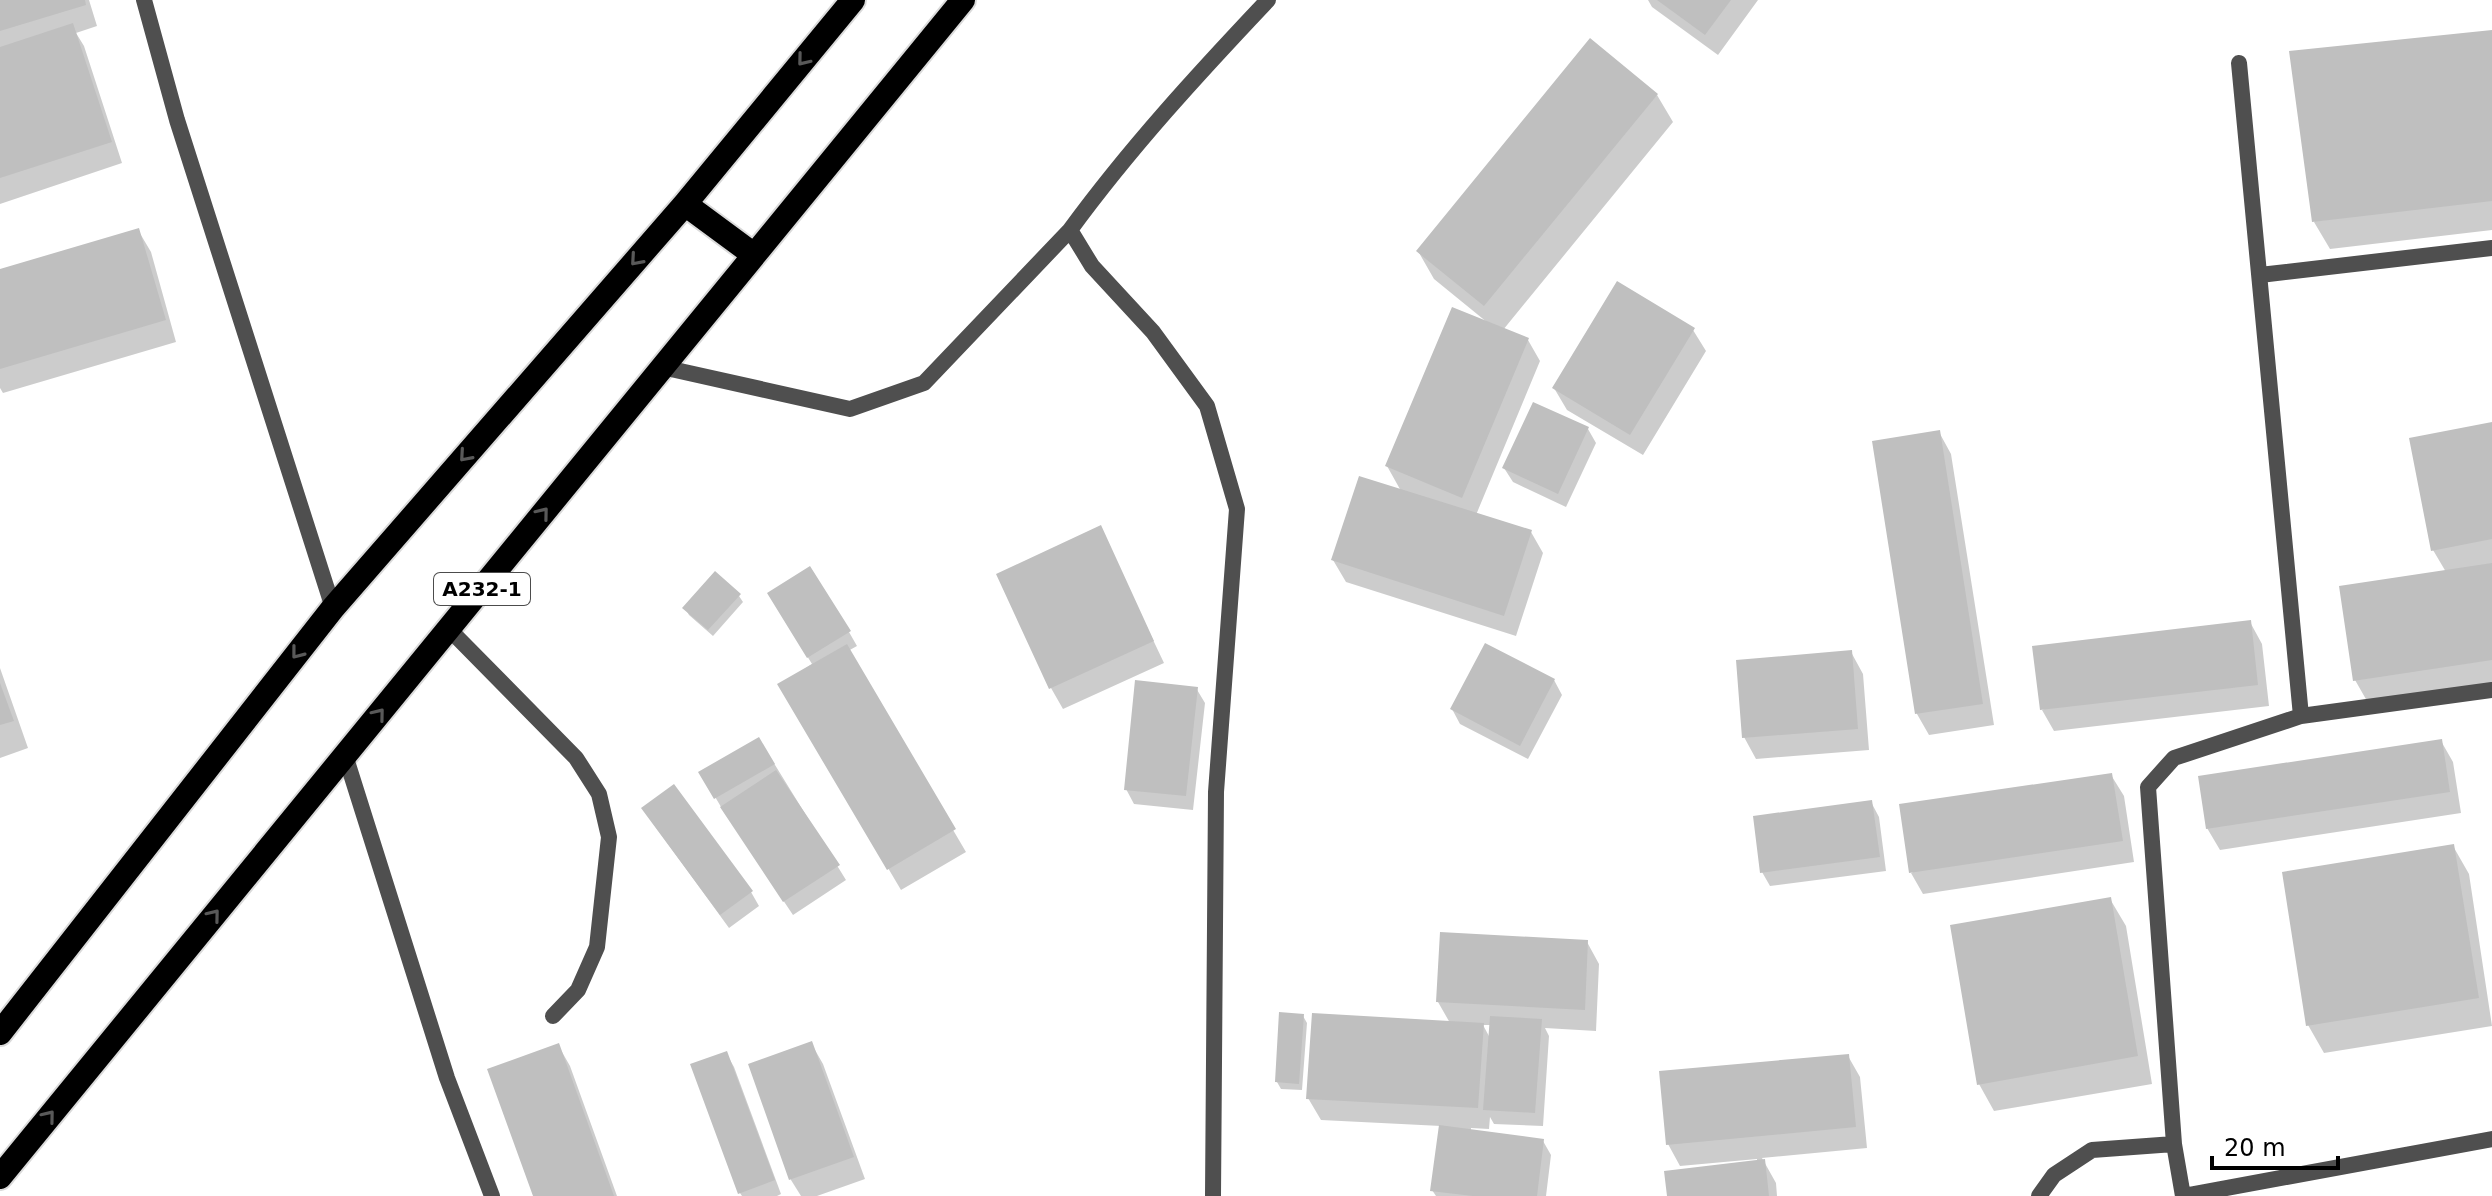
<svg xmlns="http://www.w3.org/2000/svg" width="2492" height="1196" font-family="'DejaVu Sans',sans-serif">
  <rect width="100%" height="100%" fill="#fff"/>
  <path fill="#0003" fill-rule="evenodd" d="M 0,0 L 89,0 L 97,26 L 76,33 L 84,46 L 122,163 L 0,204 Z
    M 1648,0 L 1758,0 L 1718,55 L 1652,7 Z
    M 2492,32 L 2492,230 L 2330,249 L 2314,222 Z
    M 1657,95 L 1673,122 L 1503,330 L 1528,340 L 1540,361 L 1476,515 L 1531,532 L 1543,553 L 1516,636 L 1346,582 L 1333,560 L 1401,491 L 1387,466 L 1488,323 L 1434,279 L 1418,251 Z
    M 138,230 L 151,252 L 176,342 L 3,393 L 0,388 L 0,271 Z
    M 1693,330 L 1706,351 L 1643,455 L 1567,410 L 1554,388 Z
    M 2492,424 L 2492,690 L 2371,708 L 2355,680 L 2446,572 L 2433,550 Z
    M 1588,429 L 1596,443 L 1566,507 L 1513,482 L 1504,468 Z
    M 1939,432 L 1951,454 L 1994,725 L 1929,735 L 1917,714 L 1874,442 Z
    M 1100,528 L 1164,663 L 1063,709 L 1051,688 Z
    M 769,594 L 849,632 L 857,646 L 848,651 L 966,852 L 901,890 L 780,685 L 812,664 Z
    M 739,596 L 743,602 L 713,636 L 689,615 L 685,608 Z
    M 2250,622 L 2262,644 L 2269,706 L 2054,731 L 2042,710 Z
    M 1851,652 L 1863,674 L 1869,750 L 1756,759 L 1744,737 Z
    M 0,668 L 28,748 L 0,758 Z
    M 1554,680 L 1562,695 L 1528,759 L 1460,724 L 1452,709 Z
    M 1196,688 L 1205,703 L 1193,810 L 1134,804 L 1126,789 Z
    M 759,739 L 846,880 L 793,915 L 724,812 L 701,773 Z
    M 2441,741 L 2453,762 L 2461,813 L 2220,850 L 2207,828 Z
    M 2111,775 L 2124,796 L 2134,862 L 1923,894 L 1911,873 Z
    M 1871,802 L 1879,817 L 1886,871 L 1770,886 L 1762,872 Z
    M 652,822 L 751,892 L 759,906 L 729,928 Z
    M 2453,846 L 2469,874 L 2492,1026 L 2324,1053 L 2308,1025 Z
    M 2110,899 L 2126,926 L 2152,1084 L 1994,1111 L 1979,1084 Z
    M 1587,942 L 1599,964 L 1596,1031 L 1545,1028 L 1549,1036 L 1543,1126 L 1494,1124 L 1490,1117 L 1489,1129 L 1471,1128 L 1471,1131 L 1543,1141 L 1551,1155 L 1546,1196 L 1436,1196 L 1432,1190 L 1441,1126 L 1321,1120 L 1308,1098 L 1450,1023 L 1438,1002 ZM 1483,1025 L 1491,1025 L 1490,1038 Z
    M 1303,1016 L 1307,1023 L 1302,1090 L 1281,1089 L 1277,1082 Z
    M 811,1043 L 823,1064 L 865,1179 L 817,1196 L 801,1196 L 791,1180 L 750,1065 Z
    M 558,1045 L 570,1066 L 617,1196 L 535,1196 Z
    M 726,1053 L 734,1067 L 781,1194 L 777,1196 L 742,1196 L 740,1193 Z
    M 1848,1056 L 1860,1077 L 1867,1148 L 1762,1158 L 1776,1183 L 1777,1196 L 1669,1196 L 1757,1162 L 1757,1159 L 1680,1166 L 1668,1144 Z"/>
  <path fill="#bfbfbf" d="M 0,0 L 85,0 L 86,5 L 0,31 Z
    M 1657,0 L 1731,0 L 1705,35 Z
    M 73,23 L 112,142 L 0,178 L 0,47 Z
    M 2492,30 L 2492,201 L 2312,222 L 2289,51 Z
    M 1590,38 L 1658,94 L 1484,306 L 1416,251 Z
    M 139,228 L 166,320 L 0,369 L 0,269 Z
    M 1617,281 L 1695,328 L 1630,435 L 1552,388 Z
    M 1452,307 L 1529,338 L 1462,498 L 1385,466 Z
    M 1533,402 L 1589,427 L 1558,494 L 1502,468 Z
    M 2492,422 L 2492,539 L 2431,551 L 2409,438 Z
    M 1940,430 L 1983,704 L 1915,714 L 1872,441 Z
    M 1359,476 L 1532,530 L 1504,616 L 1331,560 Z
    M 1101,525 L 1154,641 L 1049,689 L 996,574 Z
    M 2492,563 L 2492,660 L 2353,681 L 2339,586 Z
    M 810,566 L 851,631 L 807,658 L 767,593 Z
    M 715,571 L 741,594 L 708,630 L 682,608 Z
    M 2251,620 L 2258,685 L 2040,710 L 2032,646 Z
    M 1485,643 L 1555,679 L 1520,746 L 1450,709 Z
    M 847,644 L 956,829 L 887,870 L 777,684 Z
    M 1852,650 L 1858,729 L 1742,738 L 1736,660 Z
    M 1135,680 L 1198,687 L 1186,796 L 1124,790 Z
    M 0,683 L 14,721 L 0,725 Z
    M 759,737 L 775,764 L 714,799 L 698,772 Z
    M 2442,739 L 2450,792 L 2206,829 L 2198,776 Z
    M 776,770 L 840,865 L 783,902 L 720,807 Z
    M 2112,773 L 2123,841 L 1909,873 L 1899,804 Z
    M 674,784 L 753,891 L 720,915 L 641,808 Z
    M 1872,800 L 1880,857 L 1760,873 L 1753,816 Z
    M 2454,844 L 2479,998 L 2306,1026 L 2282,872 Z
    M 2111,897 L 2138,1056 L 1977,1085 L 1950,925 Z
    M 1440,932 L 1588,940 L 1585,1010 L 1436,1002 Z
    M 1279,1012 L 1304,1014 L 1299,1084 L 1275,1082 Z
    M 1312,1013 L 1484,1023 L 1478,1108 L 1306,1099 Z
    M 1490,1016 L 1542,1019 L 1535,1113 L 1483,1110 Z
    M 812,1041 L 854,1157 L 789,1180 L 748,1064 Z
    M 559,1043 L 614,1196 L 533,1196 L 487,1069 Z
    M 727,1051 L 775,1180 L 738,1194 L 690,1064 Z
    M 1849,1054 L 1856,1127 L 1666,1145 L 1659,1071 Z
    M 1439,1125 L 1544,1139 L 1537,1196 L 1473,1196 L 1430,1191 Z
    M 1765,1159 L 1769,1196 L 1667,1196 L 1664,1171 Z"/>
  <g fill="none" stroke-linecap="round" stroke-linejoin="round">
    <defs>
      <path id="highway" d="M 685,204 L 754,255
        M 0,1033 L 333,608 L 685,204 L 853,0
        M 0,1177 L 963,0"/>
    </defs>
    <use href="#highway" stroke="#dbdbdb" stroke-width="28"/>
    <path stroke="#4f4f4f" stroke-width="16" d="M 449,629 L 576,758 L 599,794 L 609,837 L 597,947 L 578,990 L 553,1016"/>
    <path stroke="#4f4f4f" stroke-width="16" d="M 144,0 L 177,120 L 333,608
      M 2260,275 L 2492,248
      M 662,367 L 850,409 L 924,383 L 1070,230
      M 2301,716 L 2492,690
      M 345,755 L 447,1078 L 492,1196
      M 2174,1144 L 2148,787 L 2174,758 L 2301,716 L 2239,63
      M 1213,1196 L 1216,792 L 1237,509 L 1207,406 L 1153,332 L 1092,266 L 1070,230 C 1130,148 1198,74 1268,0
      M 2039,1196 L 2054,1175 L 2092,1150 L 2174,1144 L 2183,1196
      M 2183,1196 L 2492,1139"/>
    <use href="#highway" stroke="#000" stroke-width="24"/>
  </g>
  <defs><path id="oneway-chevron" d="M-2-3.5L2.5 0L-2 3.5" fill="none" stroke-width="1.6" stroke-linecap="round" stroke-linejoin="round" transform="scale(2)"/></defs>
  <g stroke="#595959">
    <use href="#oneway-chevron" transform="translate(803 60) rotate(129)"/>
    <use href="#oneway-chevron" transform="translate(636 260) rotate(131)"/>
    <use href="#oneway-chevron" transform="translate(465 456) rotate(131)"/>
    <use href="#oneway-chevron" transform="translate(543 513) rotate(-51)"/>
    <use href="#oneway-chevron" transform="translate(297 653) rotate(128)"/>
    <use href="#oneway-chevron" transform="translate(379 714) rotate(-51)"/>
    <use href="#oneway-chevron" transform="translate(214 915) rotate(-51)"/>
    <use href="#oneway-chevron" transform="translate(49 1116) rotate(-51)"/>
  </g>
  <g text-anchor="middle" dominant-baseline="central" stroke-width="7" stroke-linejoin="round" paint-order="stroke">
    <rect fill="#fff" stroke="#4c4c4c" stroke-width="2" x="434" y="573" width="96" height="32" rx="6"/>
    <g font-size="20" font-weight="bold" fill="#000">
      <text x="482" y="589">A232-1</text>
    </g>
  </g>
  <path d="M2212 1156v12h126v-12" fill="none" stroke="#000000" stroke-width="4"/>
  <text x="2224" y="1156" font-size="24" fill="#000000" stroke="#ffffff" stroke-width="6" paint-order="stroke">20 m</text>
</svg>
